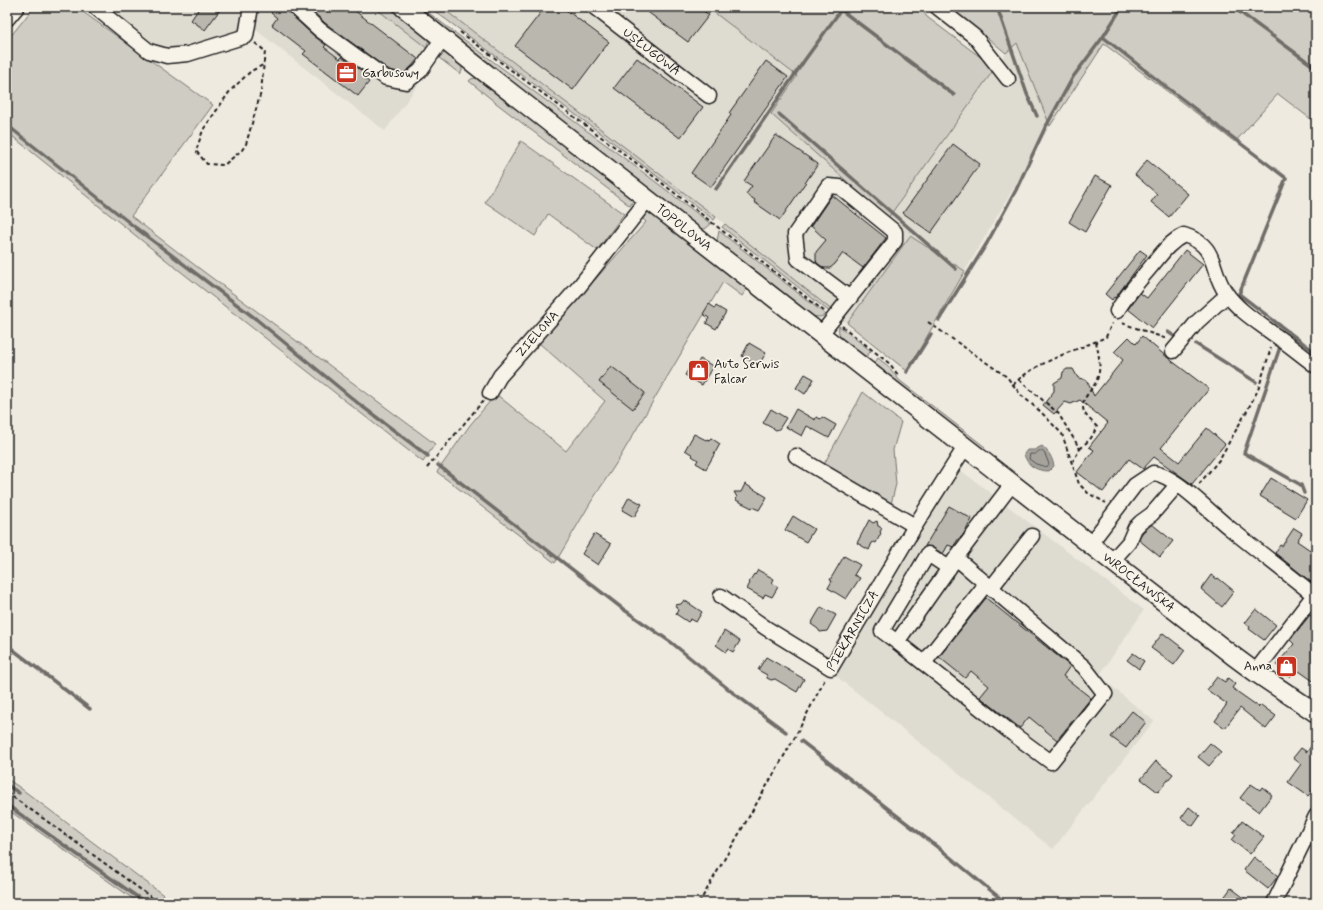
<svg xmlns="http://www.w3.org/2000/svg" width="1323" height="910" font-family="Mynerve,sans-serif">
  <rect width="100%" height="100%" fill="#eeeae0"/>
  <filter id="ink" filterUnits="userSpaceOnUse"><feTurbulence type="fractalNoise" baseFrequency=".025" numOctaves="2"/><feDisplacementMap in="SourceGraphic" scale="8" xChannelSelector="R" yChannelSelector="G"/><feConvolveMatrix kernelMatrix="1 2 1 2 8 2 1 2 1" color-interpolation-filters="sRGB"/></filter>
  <g filter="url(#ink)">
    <path fill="#dedbd1" d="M 108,7 L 374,7 L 438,57 L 385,131 L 256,30 L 238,30 L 168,51 L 160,49 Z
      M 441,7 L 582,7 L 701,97 L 605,7 L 707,7 L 797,76 L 772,114 L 888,218 L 1006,53 L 1017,43 L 1050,126 L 965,271 L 910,236 L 847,323 L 716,217 Z
      M 959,469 L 1144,610 L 1099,676 L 1154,721 L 1053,849 L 836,676 Z"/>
    <path fill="#cfccc3" stroke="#767470" d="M 34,7 L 76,7 L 213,105 L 131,216 L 196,266 L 435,444 L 423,462 L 161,256 L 7,132 L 7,44 L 10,37 Z
      M 374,7 L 394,7 L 428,35 L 430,39 L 427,44 L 429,46 L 428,49 Z
      M 419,7 L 421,7 C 517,81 616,150 711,224 L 705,229 L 699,229 L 441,29 Z
      M 429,7 L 441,7 L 716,217 L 714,220 L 606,137 Z
      M 707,7 L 920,7 L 927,17 L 995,68 L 888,218 L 771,114 L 797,76 Z
      M 950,7 L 1316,7 L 1316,123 L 1278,94 L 1235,142 L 1104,44 L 1050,126 L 1017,43 L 1006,53 Z
      M 445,51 L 462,62 L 462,71 L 460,74 L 438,57 L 439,54 L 442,56 Z
      M 480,77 L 634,199 L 630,206 L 496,103 L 469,81 L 471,79 Z
      M 521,141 L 624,214 L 597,250 L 548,214 L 535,236 L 485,202 Z
      M 647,210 L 652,211 L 748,286 L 747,289 L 742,296 L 723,282 L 619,459 L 591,502 L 555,563 L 437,472 L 470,425 L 496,394 L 566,451 L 605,401 L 539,343 L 646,222 L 639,215 Z
      M 725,224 L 833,311 L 831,313 L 722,227 Z
      M 719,231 L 826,315 L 820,317 L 807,316 L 719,246 L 717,241 Z
      M 910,236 L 965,271 L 907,371 L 847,323 Z
      M 839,326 L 871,351 L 864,359 C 853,350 836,342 839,326 Z
      M 878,358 L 888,366 L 899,380 L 985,447 L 981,451 L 873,365 Z
      M 863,392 L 901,422 L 893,450 L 896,484 L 891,504 L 823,466 Z
      M 7,779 L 19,787 L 174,903 L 139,903 L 7,809 Z"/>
    <path fill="#a6a39d" stroke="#6f6d69" d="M 1042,446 C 1049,452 1052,457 1054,466 L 1049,471 C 1037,471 1027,466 1024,454 L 1027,450 L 1034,450 Z"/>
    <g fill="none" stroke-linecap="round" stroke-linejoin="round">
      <path stroke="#535250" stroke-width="1" d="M 1039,451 L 1042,451 L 1045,454 L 1049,464 L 1047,467 L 1036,464 L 1029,459 L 1030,454 L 1035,454 Z"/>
      <path stroke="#6f6d69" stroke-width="3.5" d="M 997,7 L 1027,94 L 1037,116
        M 1122,7 L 1103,37 L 1165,86 L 1286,178 L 1239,294 L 1316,353
        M 1233,7 L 1316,68
        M 841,10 L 954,95
        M 779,114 L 956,269
        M 7,125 L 136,228 L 256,319 L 359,404 L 428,456
        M 716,189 L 804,61 L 843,7
        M 939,320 L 987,243 L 1016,190 L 1044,130 L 1073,77 L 1103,37
        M 1168,332 L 1177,338
        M 1196,344 L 1256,382
        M 1280,347 L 1244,453 L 1301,485 L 1304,493
        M 907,372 L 931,334
        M 438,465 L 623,609 L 672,643 L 732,692 L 786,732
        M 7,645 L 90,709
        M 801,741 L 945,853 L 1006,903
        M 7,785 L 19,793
        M 7,805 L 146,903"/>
    </g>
    <path fill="#bab7af" stroke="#1c1c1c" d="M 200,7 L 222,7 L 205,30 L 191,20 Z
      M 276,7 L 287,7 L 289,13 L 314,36 L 326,45 L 324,47 L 340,59 L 342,57 L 368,75 L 365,79 L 369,82 L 358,96 L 303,54 L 306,51 L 272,25 L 277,18 L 271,13 Z
      M 308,7 L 350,7 L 418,59 L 411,67 L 404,73 L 389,70 L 325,23 Z
      M 545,7 L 562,7 L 609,42 L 573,90 L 515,46 Z
      M 641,7 L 698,7 L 709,15 L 688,42 Z
      M 637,58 L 703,107 L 680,138 L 614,88 Z
      M 766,61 L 788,77 L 711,187 L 691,173 L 731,115 L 729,113 Z
      M 776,135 L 818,164 L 780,220 L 754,202 L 755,200 L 746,194 L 752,186 L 744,181 Z
      M 953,144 L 980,164 L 931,233 L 903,213 Z
      M 1147,160 L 1188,194 L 1169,217 L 1151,202 L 1157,194 L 1135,175 Z
      M 1095,176 L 1112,185 L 1085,232 L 1069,222 Z
      M 832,195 L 886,238 L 863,268 L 843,253 L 835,264 L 830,268 L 824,268 L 817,263 L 816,260 L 816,252 L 826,240 L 811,226 Z
      M 1140,250 L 1147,255 L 1115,298 L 1114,297 L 1112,300 L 1105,294 Z
      M 1185,250 L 1203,264 L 1152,328 L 1128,309 L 1140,293 L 1147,298 Z
      M 709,304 L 715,308 L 716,306 L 726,312 L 716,329 L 706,323 L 709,318 L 703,314 Z
      M 1142,336 L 1168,358 L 1209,389 L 1161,448 L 1179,462 L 1207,428 L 1225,444 L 1192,484 L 1154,457 L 1143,469 L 1129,459 L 1103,492 L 1077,472 L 1094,450 L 1089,447 L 1108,423 L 1080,400 L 1071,404 L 1065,402 L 1054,414 L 1043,405 L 1054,391 L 1054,383 L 1062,378 L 1063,372 L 1067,369 L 1073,369 L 1078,378 L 1083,379 L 1087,381 L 1094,396 L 1123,360 L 1114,352 L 1129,337 L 1136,344 Z
      M 749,343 L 766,353 L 758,366 L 742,356 Z
      M 700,359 L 713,366 L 702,385 L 685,375 L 692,363 L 696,366 Z
      M 611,366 L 645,393 L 633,409 L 599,382 Z
      M 805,374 L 814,379 L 805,394 L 796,388 Z
      M 771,409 L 786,418 L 779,429 L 776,430 L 763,423 Z
      M 796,409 L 815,420 L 816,417 L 821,419 L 822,417 L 836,425 L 829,438 L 807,426 L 802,436 L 786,427 Z
      M 694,434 L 706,440 L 707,439 L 709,440 L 711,438 L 720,444 L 706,469 L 696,463 L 698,460 L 692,456 L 693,455 L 685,450 Z
      M 1271,478 L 1307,500 L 1296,518 L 1260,496 Z
      M 745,484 L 767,497 L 759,510 L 752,507 L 752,508 L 736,500 L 737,497 L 734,492 L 741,492 Z
      M 629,497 L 642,504 L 634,517 L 622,510 Z
      M 949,506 L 972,519 L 963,535 L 960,538 L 959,538 L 953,547 L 948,545 L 943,554 L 932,547 L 925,546 Z
      M 793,516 L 814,529 L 806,542 L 785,530 Z
      M 869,520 L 873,523 L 877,521 L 878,526 L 882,528 L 880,532 L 881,533 L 876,543 L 874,542 L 872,543 L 869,550 L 857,543 Z
      M 1151,525 L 1153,525 L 1173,541 L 1160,557 L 1139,540 L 1142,533 Z
      M 1294,528 L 1302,533 L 1297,541 L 1316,554 L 1316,586 L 1275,553 L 1280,545 L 1282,546 Z
      M 594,534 L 611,544 L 598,565 L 582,554 Z
      M 844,556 L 860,565 L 854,575 L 860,578 L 846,599 L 828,588 L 832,581 L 830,580 Z
      M 758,570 L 774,579 L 772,583 L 778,587 L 772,597 L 765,594 L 763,598 L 747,589 L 750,583 L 749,582 L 754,574 L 755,575 Z
      M 1211,575 L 1217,579 L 1218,578 L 1234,591 L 1222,607 L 1201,589 Z
      M 986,598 L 1070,666 L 1063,676 L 1091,698 L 1057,740 L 1029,717 L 1020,728 L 980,697 L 989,686 L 971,671 L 965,678 L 939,657 Z
      M 684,600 L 702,612 L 696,622 L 691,619 L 688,622 L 676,614 L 678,610 L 675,605 L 681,604 Z
      M 821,607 L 836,615 L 827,631 L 820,632 L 818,629 L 811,624 Z
      M 1256,609 L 1276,625 L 1264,640 L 1249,629 L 1250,627 L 1245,623 Z
      M 1316,609 L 1316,683 L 1299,671 L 1297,673 L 1295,671 L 1290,677 L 1276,665 L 1294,644 L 1290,640 L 1310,615 L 1311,616 Z
      M 724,631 L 740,641 L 733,652 L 728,649 L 726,652 L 716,645 Z
      M 1163,633 L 1185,650 L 1174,665 L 1151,648 Z
      M 1133,653 L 1144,661 L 1139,669 L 1127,660 Z
      M 766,657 L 804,679 L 797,692 L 775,679 L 771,680 L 767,678 L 767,675 L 758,670 Z
      M 1217,677 L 1225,682 L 1228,678 L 1235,684 L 1232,688 L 1259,707 L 1261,705 L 1276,716 L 1266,729 L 1240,708 L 1225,728 L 1215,721 L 1227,704 L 1207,690 Z
      M 1132,711 L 1146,722 L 1126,748 L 1111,737 Z
      M 1316,739 L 1316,786 L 1308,796 L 1288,782 L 1301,764 L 1293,758 L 1301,748 L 1307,752 Z
      M 1210,743 L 1221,752 L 1209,766 L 1198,757 Z
      M 1156,761 L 1173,774 L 1158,792 L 1141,779 Z
      M 1251,784 L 1260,790 L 1262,787 L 1272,795 L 1259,812 L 1240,798 Z
      M 1189,807 L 1200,816 L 1193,826 L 1181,818 Z
      M 1242,821 L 1264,837 L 1250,854 L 1232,840 L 1236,835 L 1233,833 Z
      M 1254,857 L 1278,876 L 1268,889 L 1244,870 Z
      M 1231,888 L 1251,903 L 1220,903 Z"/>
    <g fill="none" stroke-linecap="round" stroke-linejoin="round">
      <defs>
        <g id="minor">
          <path d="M 95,7 L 149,51 L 167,56 L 188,54 L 246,36 L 251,7"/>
          <path d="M 295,7 L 320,30 L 386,78 L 406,82 L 420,71 L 443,38"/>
          <path id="s1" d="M 594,7 L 709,96"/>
          <path d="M 937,7 L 975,37 L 1008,79"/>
          <path d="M 7,19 L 17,7"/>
          <path d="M 1117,311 C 1126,296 1137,283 1149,269 C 1160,256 1169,242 1184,235 C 1219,246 1209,269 1226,293 C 1238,310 1256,321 1272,333 C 1287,343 1301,355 1316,366"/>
          <path d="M 821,334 L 895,241 L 895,232 L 840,187 L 828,186 L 795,234 L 798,259 L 850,298"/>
          <path d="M 1173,351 L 1197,322 L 1227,295"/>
          <path id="s2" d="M 490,393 L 500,376 L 578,288 L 648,199"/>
          <path d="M 796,456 L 915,526"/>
          <path d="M 1090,544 L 1135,485 L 1153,473 C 1176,475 1213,516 1232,530 C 1259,552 1287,573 1314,595 L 1255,672"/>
          <path d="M 956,558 L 1084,667 L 1105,694 L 1051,762 L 1013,734 L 897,642 L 949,568 L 958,555 L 1012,484"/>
          <path d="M 1112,561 L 1129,542 L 1135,528 L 1141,522 L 1152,514 L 1177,485"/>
          <path d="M 991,588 L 1032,536"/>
          <path d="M 721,596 L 766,628 L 831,668 L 915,526 L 965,447"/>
          <path d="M 897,642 L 882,631 L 928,554 L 949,568"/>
          <path d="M 924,663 L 986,584"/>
          <path d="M 1274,903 L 1316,816"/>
        </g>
        <g id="major">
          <path id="s3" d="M 403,7 L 478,67 L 1232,655 L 1255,672 L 1316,713"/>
        </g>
      </defs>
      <use href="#minor" stroke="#1c1c1c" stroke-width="17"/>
      <use href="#major" stroke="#1c1c1c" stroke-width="21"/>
      <path stroke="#1c1c1c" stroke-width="2" stroke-dasharray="4 3" stroke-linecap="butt" d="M 460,32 L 643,168 L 825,312
        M 255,43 L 265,51 L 261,92 L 246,144 L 242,150 L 224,165 L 207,164 L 196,151 L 203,130 L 230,91 L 251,71 L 263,65
        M 928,322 L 1007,377 L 1021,395 L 1041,412 L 1062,434 L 1079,484 L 1088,493 L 1106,503
        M 1122,323 L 1167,339
        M 842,326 L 890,364 L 898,375
        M 1019,380 L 1058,413 L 1080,449 L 1073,461
        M 1013,385 C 1034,362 1078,350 1106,337 L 1112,323
        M 1080,449 L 1091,438 L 1097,427 C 1092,421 1083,415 1083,407 C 1082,398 1092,390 1096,382 C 1102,369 1099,355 1096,342
        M 427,468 L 483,401
        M 1199,484 L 1219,460 L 1248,409 L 1258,390 L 1271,348
        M 7,793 L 44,819 L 159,903
        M 699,903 L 795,737 L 825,679"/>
      <use href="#minor" stroke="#f7f3e8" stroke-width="14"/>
      <use href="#major" stroke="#f7f3e8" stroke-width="18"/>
    </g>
  </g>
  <defs>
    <symbol id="office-square" viewBox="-11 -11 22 22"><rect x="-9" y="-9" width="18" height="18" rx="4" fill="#c8321e" stroke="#f7f3e8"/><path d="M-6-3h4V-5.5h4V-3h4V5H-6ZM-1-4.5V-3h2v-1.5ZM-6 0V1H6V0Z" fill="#fff"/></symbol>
    <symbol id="shop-square" viewBox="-11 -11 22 22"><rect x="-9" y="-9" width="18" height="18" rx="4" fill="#c8321e" stroke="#f7f3e8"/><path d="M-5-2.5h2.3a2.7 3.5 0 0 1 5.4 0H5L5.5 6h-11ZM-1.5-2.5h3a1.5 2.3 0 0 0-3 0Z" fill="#fff"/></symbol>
  </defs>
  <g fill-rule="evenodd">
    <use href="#office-square" x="334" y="60" width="25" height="25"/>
    <use href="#shop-square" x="686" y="358" width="25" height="25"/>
    <use href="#shop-square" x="1274" y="654" width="25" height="25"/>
  </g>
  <g text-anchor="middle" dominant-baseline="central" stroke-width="3.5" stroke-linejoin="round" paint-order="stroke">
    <g font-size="13" fill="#1c1c1c" stroke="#f7f3e8">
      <text stroke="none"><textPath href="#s1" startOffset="73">USŁUGOWA</textPath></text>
      <text stroke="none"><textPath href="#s3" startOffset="357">TOPOLOWA</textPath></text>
      <text stroke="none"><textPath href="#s2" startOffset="76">ZIELONA</textPath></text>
      <text stroke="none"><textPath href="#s3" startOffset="934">WROCŁAWSKA</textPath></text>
      <text transform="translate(853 631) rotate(-60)">PIEKARNICZA</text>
    </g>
    <g font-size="13" fill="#1c1c1c" stroke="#f7f3e8" text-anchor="start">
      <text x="362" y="73">Garbusowy</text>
      <text x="714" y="364">Auto Serwis<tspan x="714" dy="15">Falcar</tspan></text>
      <text x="1272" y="666" text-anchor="end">Anna</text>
    </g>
  </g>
  <rect width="1323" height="910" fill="none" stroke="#f7f3e8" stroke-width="24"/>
  <rect x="12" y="12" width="1299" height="886" fill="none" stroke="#1c1c1c" stroke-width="1.5" filter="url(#ink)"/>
</svg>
